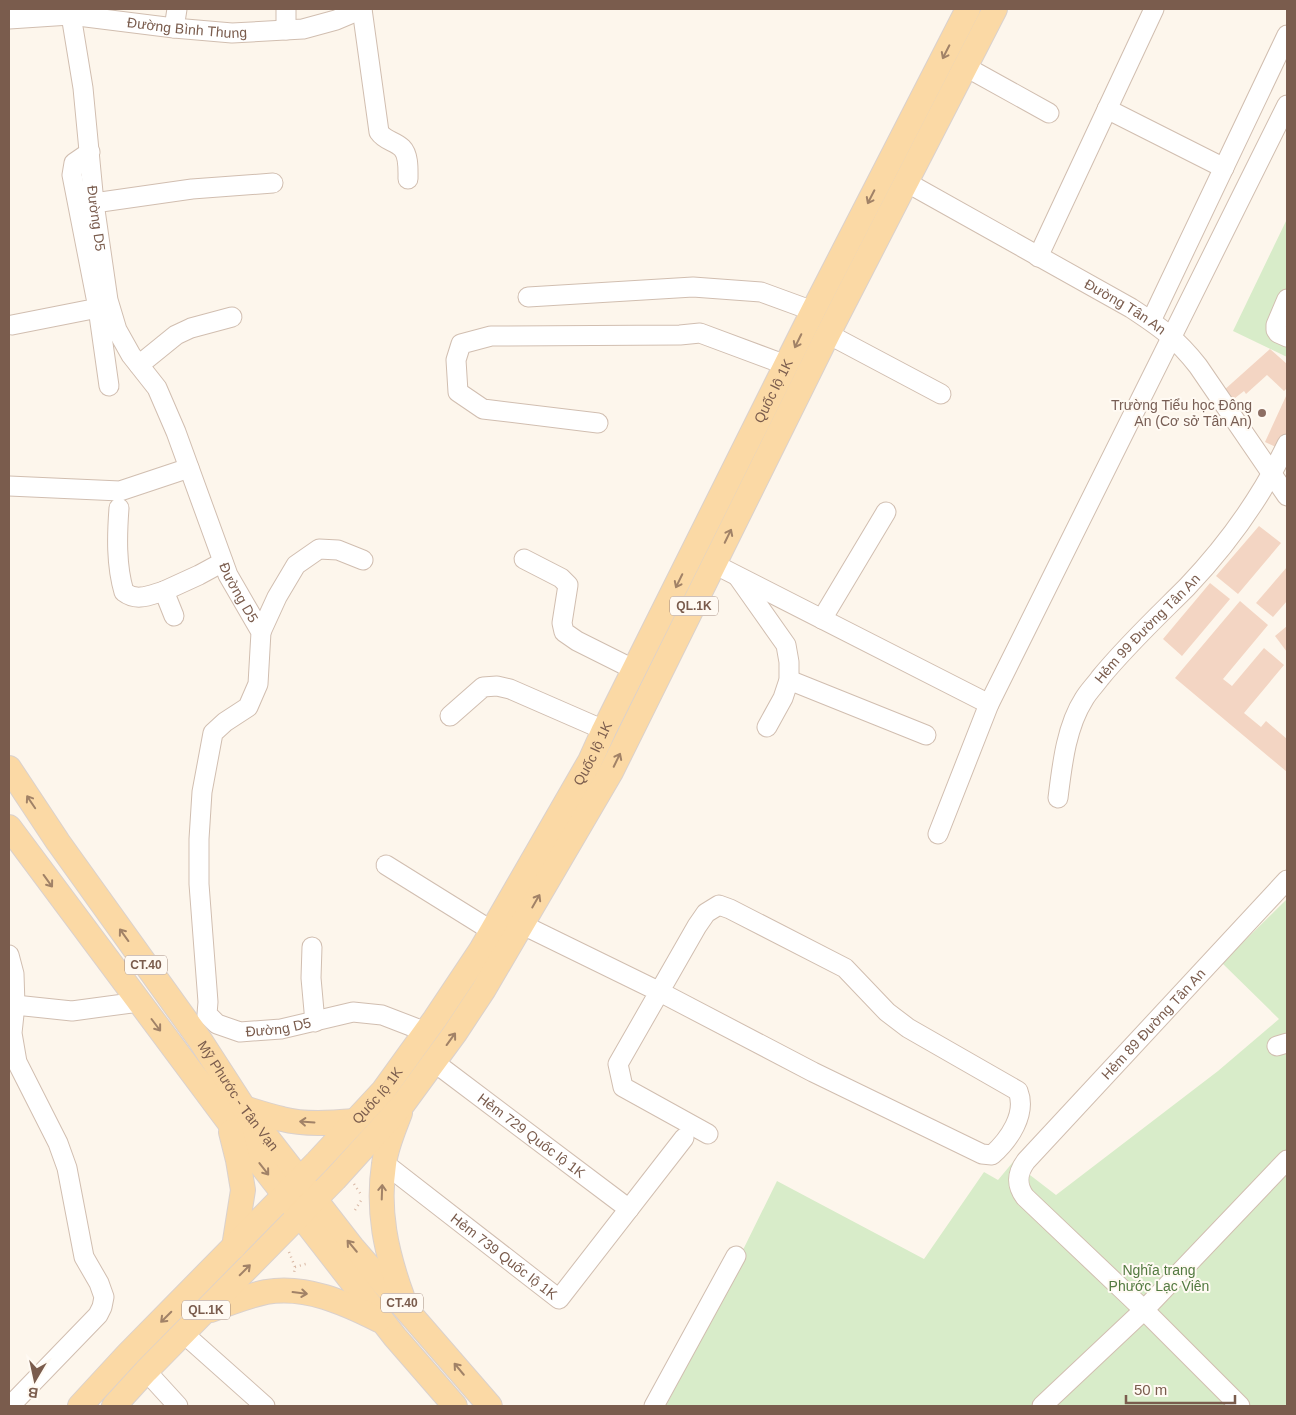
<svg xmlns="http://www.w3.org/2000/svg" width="1296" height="1415" font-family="Helvetica,sans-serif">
  <rect width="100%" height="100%" fill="#fdf6ec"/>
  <path fill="#d8ecc9" d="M 1287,219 L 1287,357 L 1233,331 Z
    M 1287,899 L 1287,1406 L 666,1406 L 777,1181 L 924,1259 L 984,1172 L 998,1180 L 1013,1162 L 1056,1195 L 1218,1071 L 1279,1019 L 1222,963 Z"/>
  <path fill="#f3d5c3" d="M 1270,349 L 1287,364 L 1287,388 L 1284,391 L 1267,375 L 1246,394 L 1244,391 L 1230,402 L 1223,391 Z
    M 1287,394 L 1287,439 L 1282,450 L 1265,442 Z
    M 1259,526 L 1281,543 L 1238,594 L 1216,576 Z
    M 1287,567 L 1287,601 L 1273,617 L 1256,603 Z
    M 1210,583 L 1230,599 L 1182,656 L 1163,639 Z
    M 1240,601 L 1268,625 L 1223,679 L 1232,686 L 1264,648 L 1284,665 L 1244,713 L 1261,727 L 1266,721 L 1287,739 L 1287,772 L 1175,678 Z
    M 1287,626 L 1287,652 L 1275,636 Z"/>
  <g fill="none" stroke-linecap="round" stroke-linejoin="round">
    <defs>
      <g id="minor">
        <path id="s1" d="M 70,9 L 83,88 L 94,203 L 108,300 L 117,330 L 131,355 L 157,388 L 176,432 L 228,575 L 261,632 L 258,684 L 248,707 L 225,722 L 213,733 L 202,792 L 199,839 L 199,884 L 208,1002 L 207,1014 L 217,1024 L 240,1032 L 281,1029 L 353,1012 L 382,1015 L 426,1032"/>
        <path d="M 286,9 L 286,30"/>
        <path d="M 362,9 L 379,132 C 385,141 395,141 402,148 C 409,155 408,170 408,179"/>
        <path id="s2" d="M 9,19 L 70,15 L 174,28 L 232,33 L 303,29 L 336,20 L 362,9"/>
        <path d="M 174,28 L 177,9"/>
        <path d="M 966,67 L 1049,113"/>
        <path d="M 1107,109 L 1224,168"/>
        <path id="s3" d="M 906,182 L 1131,308 C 1160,327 1177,339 1198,366 L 1287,496"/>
        <path d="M 94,203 L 192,189 L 273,183"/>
        <path d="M 1038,257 L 1154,9"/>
        <path d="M 528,297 L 693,287 L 761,292 L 813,311"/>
        <path d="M 1287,299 L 1276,325 L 1276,330 L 1278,333 L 1287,337"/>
        <path d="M 98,308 L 109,386"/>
        <path d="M 1151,321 L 1287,35"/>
        <path d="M 12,325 L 98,308 L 72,175 L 74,163 L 90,152"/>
        <path d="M 828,334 L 941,394"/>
        <path d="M 139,365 L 176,335 L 191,328 L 232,317"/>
        <path d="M 598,423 L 483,409 L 458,392 L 456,360 L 461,344 L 491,336 L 680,335 L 700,333 L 786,365"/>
        <path d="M 9,486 L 120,491 L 189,468"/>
        <path d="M 119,508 C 117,535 116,565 124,592 C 137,602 150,595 164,591"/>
        <path d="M 524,559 L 561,578 L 568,585 L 562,623 L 564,632 L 577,641 L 635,670"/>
        <path d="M 714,564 L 989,704"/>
        <path d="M 738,577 L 786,645 L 789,662 L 789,680 L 783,698 L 767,727"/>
        <path d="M 174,616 L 164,591 L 199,575 L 223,562"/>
        <path d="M 822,619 L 886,512"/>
        <path d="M 261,632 L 277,597 L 296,565 L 319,549 L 338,550 L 363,560"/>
        <path d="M 789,680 L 926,735"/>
        <path d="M 450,716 L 483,687 L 497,686 L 510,689 L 604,730"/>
        <path id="s4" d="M 1058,798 C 1062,766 1066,727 1084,699 C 1088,692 1095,685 1100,678 C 1127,645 1157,617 1187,587 C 1227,545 1262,496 1287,444"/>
        <path d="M 938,834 L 989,704 L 1287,105"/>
        <path d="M 386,865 L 492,931"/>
        <path d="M 523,925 L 660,992 L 813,1072 L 982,1154 L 992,1155 C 1009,1140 1027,1114 1018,1091 L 908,1028 L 887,1012 L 845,968 L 730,909 L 719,905 L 706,913 L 697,926 L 618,1064 L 623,1087 L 708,1134"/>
        <path d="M 312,947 L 311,978 L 315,1022"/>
        <path d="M 9,955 L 14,974 L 15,1005 L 12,1033 L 17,1062 L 58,1143 L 67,1168 L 84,1257 L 99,1283 L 104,1297 L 102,1307 L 98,1315 L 10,1406"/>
        <path d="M 9,1003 L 15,1005 L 72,1011 L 139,1002"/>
        <path d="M 1277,1046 L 1287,1043"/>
        <path id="s5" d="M 434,1062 L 629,1209"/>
        <path id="s6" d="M 384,1163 L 559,1299 L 684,1138"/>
        <path d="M 183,1333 L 265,1406"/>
        <path d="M 146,1371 L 178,1406"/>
        <path d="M 654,1406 L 736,1256"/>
        <path d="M 1042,1406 L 1144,1310 L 1287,1160"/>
        <path id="s7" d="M 1240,1406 L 1144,1310 L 1025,1197 C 1016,1185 1017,1173 1026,1161 L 1287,880"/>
      </g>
      <g id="major">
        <path id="s8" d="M 9,768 L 58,842 L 200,1040 L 244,1108 L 352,1247 L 490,1406"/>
        <path d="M 9,827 L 252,1153 L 395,1337 L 455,1406"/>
        <path d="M 244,1108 C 257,1112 269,1116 282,1119 C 305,1125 331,1123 355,1121"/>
        <path d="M 400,1113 C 394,1129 386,1147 384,1164 C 377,1211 386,1252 402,1296"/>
        <path d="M 231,1132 L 238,1160 L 243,1190 L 234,1247"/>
        <path d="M 211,1310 C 229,1303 247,1296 266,1292 C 306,1285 345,1303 379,1320"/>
        <path id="s9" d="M 80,1406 L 128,1354 L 317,1162 L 383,1091 L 435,1019 L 481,950 L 590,761 L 604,730 L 813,311 L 968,9"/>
        <path d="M 114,1406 L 146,1371 L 335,1179 L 403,1104 L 455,1033 L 484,989 L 611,772 L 828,334 L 995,9"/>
      </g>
    </defs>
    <use href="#minor" stroke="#d1beb0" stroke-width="21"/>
    <use href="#major" stroke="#dad1cd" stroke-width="26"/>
    <path stroke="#d9b8a5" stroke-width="2.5" stroke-dasharray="1 4" stroke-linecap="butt" d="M 354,1184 L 362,1196
      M 355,1210 L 362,1199
      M 289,1252 L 295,1267 L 294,1273
      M 295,1267 L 309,1263"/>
    <use href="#minor" stroke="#fff" stroke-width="19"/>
    <use href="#major" stroke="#fbd9a5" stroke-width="24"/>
  </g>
  <defs><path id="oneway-shaft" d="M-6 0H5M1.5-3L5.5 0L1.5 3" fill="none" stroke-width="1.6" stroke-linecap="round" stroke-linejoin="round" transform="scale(1.25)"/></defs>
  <g stroke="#a18267">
    <use href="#oneway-shaft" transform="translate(946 52) rotate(117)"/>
    <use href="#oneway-shaft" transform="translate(871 197) rotate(117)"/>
    <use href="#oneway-shaft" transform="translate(798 341) rotate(116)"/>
    <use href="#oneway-shaft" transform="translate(728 536) rotate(-64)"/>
    <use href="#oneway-shaft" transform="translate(679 581) rotate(116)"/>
    <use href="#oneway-shaft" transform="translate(617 760) rotate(-64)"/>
    <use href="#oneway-shaft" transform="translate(31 802) rotate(-124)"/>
    <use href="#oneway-shaft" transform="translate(48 881) rotate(54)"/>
    <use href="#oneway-shaft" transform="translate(536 901) rotate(-60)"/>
    <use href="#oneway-shaft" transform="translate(124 935) rotate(-126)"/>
    <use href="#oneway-shaft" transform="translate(156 1025) rotate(53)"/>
    <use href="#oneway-shaft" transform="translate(451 1039) rotate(-54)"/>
    <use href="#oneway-shaft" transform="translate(307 1122) rotate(-176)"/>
    <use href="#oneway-shaft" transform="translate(264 1169) rotate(52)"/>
    <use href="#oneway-shaft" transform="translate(382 1192) rotate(-88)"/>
    <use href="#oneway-shaft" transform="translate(352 1246) rotate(-130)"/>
    <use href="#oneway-shaft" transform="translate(245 1270) rotate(-45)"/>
    <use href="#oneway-shaft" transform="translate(300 1293) rotate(7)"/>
    <use href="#oneway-shaft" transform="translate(166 1317) rotate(135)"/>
    <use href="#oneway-shaft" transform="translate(459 1369) rotate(-130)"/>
  </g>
  <circle fill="#8d6e63" stroke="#fffaf3" stroke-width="2" cx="1262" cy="413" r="5"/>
  <g text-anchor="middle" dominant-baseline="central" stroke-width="4" stroke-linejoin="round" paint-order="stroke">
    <g fill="#fffaf3" stroke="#a28b7f" stroke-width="1">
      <rect x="670" y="596.5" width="48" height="19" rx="4"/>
      <rect x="125" y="955.5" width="42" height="19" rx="4"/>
      <rect x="381" y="1293.5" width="42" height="19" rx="4"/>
      <rect x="182" y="1300.5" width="48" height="19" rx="4"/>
    </g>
    <g font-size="12" font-weight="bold" fill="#7a5c4d">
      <text x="694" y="606">QL.1K</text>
      <text x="146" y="965">CT.40</text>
      <text x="402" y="1303">CT.40</text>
      <text x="206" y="1310">QL.1K</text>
    </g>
    <g font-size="14" fill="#7a5c4d" stroke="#fffaf3">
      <text stroke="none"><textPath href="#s2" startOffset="179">Đường Bình Thung</textPath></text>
      <text stroke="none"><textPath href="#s1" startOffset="211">Đường D5</textPath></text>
      <text stroke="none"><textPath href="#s3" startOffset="252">Đường Tân An</textPath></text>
      <text stroke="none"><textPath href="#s9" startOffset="1240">Quốc lộ 1K</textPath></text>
      <text stroke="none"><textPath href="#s1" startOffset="616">Đường D5</textPath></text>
      <text stroke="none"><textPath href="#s4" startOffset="198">Hẻm 99 Đường Tân An</textPath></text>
      <text stroke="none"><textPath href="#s9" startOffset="835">Quốc lộ 1K</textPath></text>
      <text stroke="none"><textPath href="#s7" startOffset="526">Hẻm 89 Đường Tân An</textPath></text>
      <text stroke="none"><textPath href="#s1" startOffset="1142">Đường D5</textPath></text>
      <text stroke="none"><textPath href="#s8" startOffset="400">Mỹ Phước - Tân Vạn</textPath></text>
      <text stroke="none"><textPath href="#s9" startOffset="430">Quốc lộ 1K</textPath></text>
      <text stroke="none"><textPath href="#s5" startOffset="122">Hẻm 729 Quốc lộ 1K</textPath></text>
      <text stroke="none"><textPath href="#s6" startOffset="152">Hẻm 739 Quốc lộ 1K</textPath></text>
    </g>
    <g font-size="14" fill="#785e54" stroke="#fffaf3" text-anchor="end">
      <text x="1252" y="405">Trường Tiểu học Đông<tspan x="1252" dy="16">An (Cơ sở Tân An)</tspan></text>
    </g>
    <g font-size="14" fill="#537a41" stroke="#fffaf3">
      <text x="1159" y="1270">Nghĩa trang<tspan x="1159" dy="16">Phước Lạc Viên</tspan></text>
    </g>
  </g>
  <rect width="1296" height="1415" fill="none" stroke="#7a5c4d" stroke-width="20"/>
  <g transform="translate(35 1380) rotate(189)" stroke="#fffaf3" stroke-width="4" paint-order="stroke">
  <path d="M0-4L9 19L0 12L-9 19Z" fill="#7a5c4d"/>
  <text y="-8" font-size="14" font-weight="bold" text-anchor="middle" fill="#7a5c4d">B</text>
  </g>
  <path d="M1126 1395v8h109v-8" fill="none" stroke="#7a5c4d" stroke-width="2.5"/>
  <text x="1134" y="1395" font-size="15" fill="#7a5c4d" stroke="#fffaf3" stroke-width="4" paint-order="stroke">50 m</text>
</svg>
